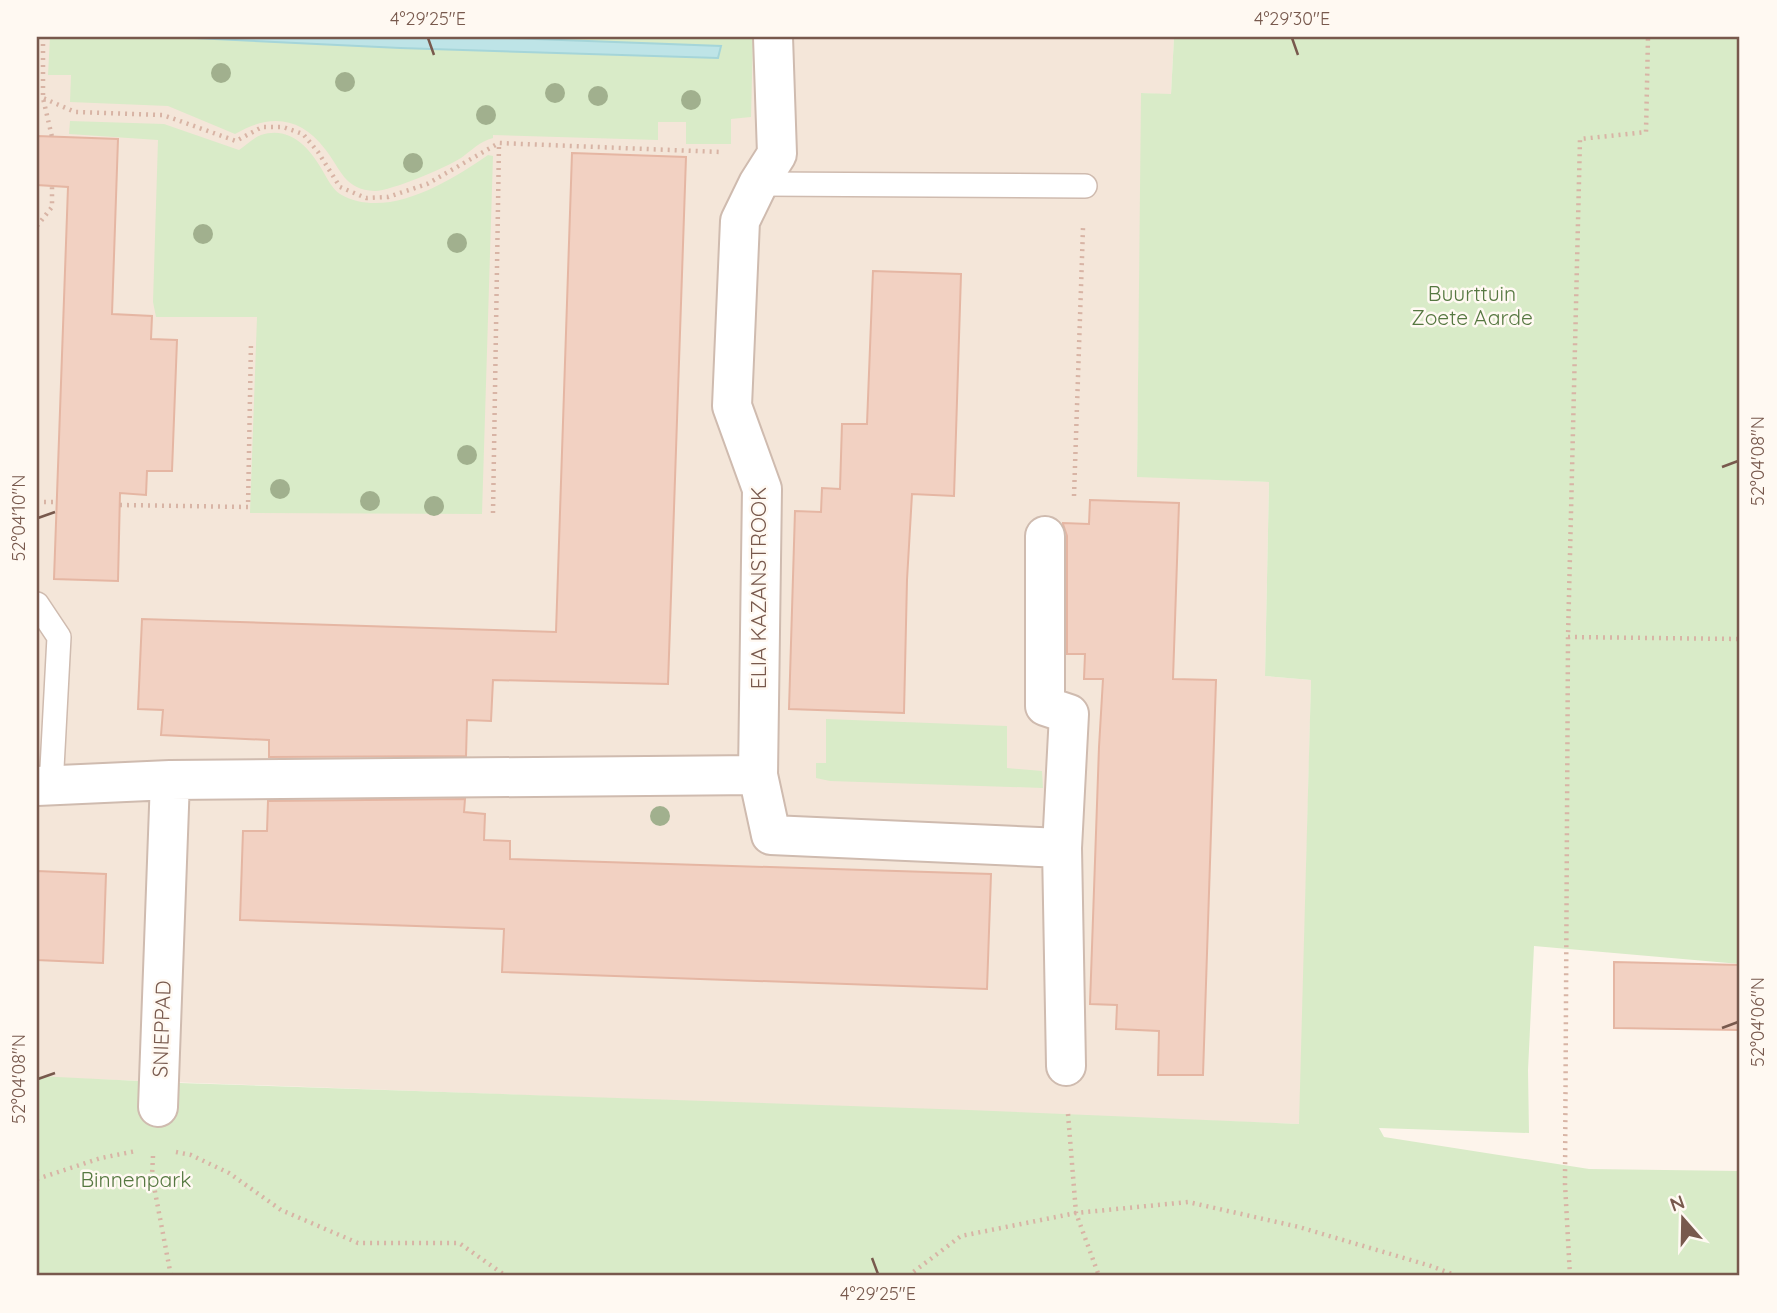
<svg xmlns="http://www.w3.org/2000/svg" width="1777" height="1313" font-family="Quicksand,sans-serif">
  <rect width="100%" height="100%" fill="#fdf4eb"/>
  <path fill="#f4e6d9" d="M 37,37 L 1174,37 L 1171,95 L 1142,93 L 1137,476 L 1269,482 L 1265,676 L 1311,680 L 1300,1124 L 37,1077 Z"/>
  <path fill="#d9ebc8" d="M 50,37 L 173,37 L 400,48 L 718,58 L 720,46 L 480,37 L 753,37 L 751,117 L 731,119 L 731,144 L 686,144 L 686,122 L 658,122 L 658,140 L 493,135 L 493,138 C 480,141 471,151 461,158 C 447,167 391,191 375,191 C 344,190 341,169 325,149 C 300,116 269,114 235,134 L 168,106 L 70,102 L 71,75 L 48,75 Z
    M 1174,37 L 1740,37 L 1740,964 L 1534,946 L 1528,1070 L 1529,1133 L 1379,1128 L 1384,1137 L 1589,1169 L 1740,1171 L 1740,1276 L 37,1276 L 37,1076 L 180,1083 L 969,1110 L 1299,1124 L 1311,680 L 1265,676 L 1269,482 L 1137,477 L 1141,93 L 1171,94 Z
    M 70,121 L 164,124 L 239,150 C 246,145 253,138 261,135 C 289,126 308,146 321,168 C 326,176 332,189 340,194 C 386,221 449,182 488,155 L 493,156 L 482,514 L 250,513 L 257,317 L 156,317 L 153,302 L 158,140 L 69,134 Z
    M 826,719 L 1007,726 L 1007,768 L 1042,771 L 1043,788 L 830,781 L 816,778 L 816,763 L 826,763 Z"/>
  <path fill="#bee4e7" stroke="#a5d5d9" stroke-width="2" d="M 173,37 L 480,37 L 721,46 L 718,58 L 400,48 Z"/>
  <path fill="#f2d1c2" stroke="#e5b6a3" stroke-width="2" d="M 37,136 L 118,139 L 112,314 L 152,316 L 151,339 L 177,340 L 172,471 L 147,471 L 146,495 L 120,493 L 118,581 L 54,579 L 68,187 L 37,185 Z
    M 572,153 L 686,157 L 668,684 L 493,680 L 491,721 L 467,720 L 466,756 L 269,757 L 269,740 L 161,735 L 163,710 L 138,709 L 142,619 L 556,632 Z
    M 873,271 L 961,274 L 954,496 L 912,494 L 907,580 L 904,713 L 789,709 L 795,511 L 821,512 L 822,488 L 840,489 L 842,424 L 867,424 Z
    M 1090,500 L 1179,503 L 1173,679 L 1216,680 L 1203,1075 L 1158,1075 L 1159,1031 L 1116,1029 L 1117,1005 L 1090,1004 L 1099,747 L 1103,679 L 1084,679 L 1085,654 L 1067,654 L 1067,536 L 1063,524 L 1063,523 L 1089,524 Z
    M 465,799 L 464,812 L 485,814 L 484,840 L 510,841 L 510,859 L 991,874 L 987,989 L 502,972 L 504,929 L 240,920 L 243,831 L 267,831 L 268,801 Z
    M 37,871 L 106,874 L 103,963 L 37,960 Z
    M 1614,962 L 1740,965 L 1740,1030 L 1614,1028 Z"/>
  <g fill="none" stroke-linecap="round" stroke-linejoin="round">
    <defs>
      <path id="lane" d="M 758,184 L 1085,186
        M 37,604 L 59,637 L 51,787"/>
      <path id="street" d="M 773,37 L 777,154 L 758,184 L 740,221 L 732,406 L 762,489 L 758,775 L 771,835 L 1062,848
        M 1045,536 L 1045,706 L 1069,714 L 1062,848 L 1066,1066
        M 37,786 L 170,780 L 758,775
        M 158,1107 L 170,780"/>
    </defs>
    <use href="#lane" stroke="#cfbbaf" stroke-width="26"/>
    <use href="#street" stroke="#cfbbaf" stroke-width="42"/>
    <path stroke="#d8b4a5" stroke-width="4.5" stroke-dasharray="2 5" stroke-linecap="butt" d="M 43,37 L 43,98 L 52,137
      M 37,98 L 43,98 L 75,112 L 163,115 L 236,141 L 262,127 L 283,127 L 303,134 L 318,152 L 340,187 L 366,198 L 388,197 L 427,184 L 499,143 L 720,152
      M 37,226 L 52,207 L 52,186
      M 1074,496 L 1083,228
      M 37,502 L 57,502
      M 120,505 L 248,507 L 251,342
      M 493,513 L 499,144
      M 1568,637 L 1740,639
      M 1068,1114 L 1076,1213 L 1099,1276
      M 176,1152 L 191,1155 L 229,1173 L 281,1210 L 358,1243 L 459,1243 L 506,1276
      M 153,1156 L 152,1176 L 171,1276
      M 37,1179 L 101,1158 L 136,1151
      M 908,1276 L 961,1236 L 1076,1213 L 1188,1202 L 1299,1227 L 1431,1266 L 1457,1276
      M 1570,1276 L 1565,1184 L 1568,637 L 1580,139 L 1646,132 L 1648,37"/>
    <use href="#lane" stroke="#fff" stroke-width="23"/>
    <use href="#street" stroke="#fff" stroke-width="38"/>
  </g>
  <g fill="#a1b08e">
    <circle cx="221" cy="73" r="10"/>
    <circle cx="345" cy="82" r="10"/>
    <circle cx="555" cy="93" r="10"/>
    <circle cx="598" cy="96" r="10"/>
    <circle cx="691" cy="100" r="10"/>
    <circle cx="486" cy="115" r="10"/>
    <circle cx="413" cy="163" r="10"/>
    <circle cx="203" cy="234" r="10"/>
    <circle cx="457" cy="243" r="10"/>
    <circle cx="467" cy="455" r="10"/>
    <circle cx="280" cy="489" r="10"/>
    <circle cx="370" cy="501" r="10"/>
    <circle cx="434" cy="506" r="10"/>
    <circle cx="660" cy="816" r="10"/>
  </g>
  <path fill="none" stroke="#78594d" stroke-width="2.5" d="M 428,38 L 434,55M 1292,38 L 1298,55M 1722,467 L 1738,461M 38,518 L 55,512M 1722,1028 L 1738,1022M 38,1079 L 55,1073M 872,1258 L 878,1274"/>
  <g text-anchor="middle" dominant-baseline="central" stroke-width="5" stroke-linejoin="round" paint-order="stroke">
    <g font-size="21" fill="#567841" stroke="#fff9f2">
      <text x="1472" y="293">Buurttuin<tspan x="1472" dy="24">Zoete Aarde</tspan></text>
      <text x="136" y="1179">Binnenpark</text>
    </g>
    <g font-size="21" fill="#78594d" stroke="#fff9f2">
      <text transform="translate(758 588) rotate(-90)">ELIA KAZANSTROOK</text>
      <text transform="translate(161 1029) rotate(-88)">SNIEPPAD</text>
    </g>
  </g>
  <rect width="1777" height="1313" fill="none" stroke="#fff9f2" stroke-width="77"/>
  <g transform="translate(1683 1219) rotate(340)" stroke="#fff9f2" stroke-width="5" paint-order="stroke">
  <path d="M0-5L12 26L0 18L-12 26Z" fill="#78594d"/>
  <text y="-10" font-size="19" font-weight="bold" text-anchor="middle" fill="#78594d">N</text>
  </g>
  <rect x="38" y="38" width="1700" height="1236" fill="none" stroke="#78594d" stroke-width="2.5"/>
  <g font-size="18" text-anchor="middle" fill="#78594d">
    <text x="428" y="25">4°29'25"E</text>
    <text x="1292" y="25">4°29'30"E</text>
    <text transform="translate(1758 461) rotate(-90)" y="6">52°04'08"N</text>
    <text transform="translate(19 518) rotate(-90)" y="6">52°04'10"N</text>
    <text transform="translate(1758 1022) rotate(-90)" y="6">52°04'06"N</text>
    <text transform="translate(19 1079) rotate(-90)" y="6">52°04'08"N</text>
    <text x="878" y="1300">4°29'25"E</text>
  </g>
</svg>
